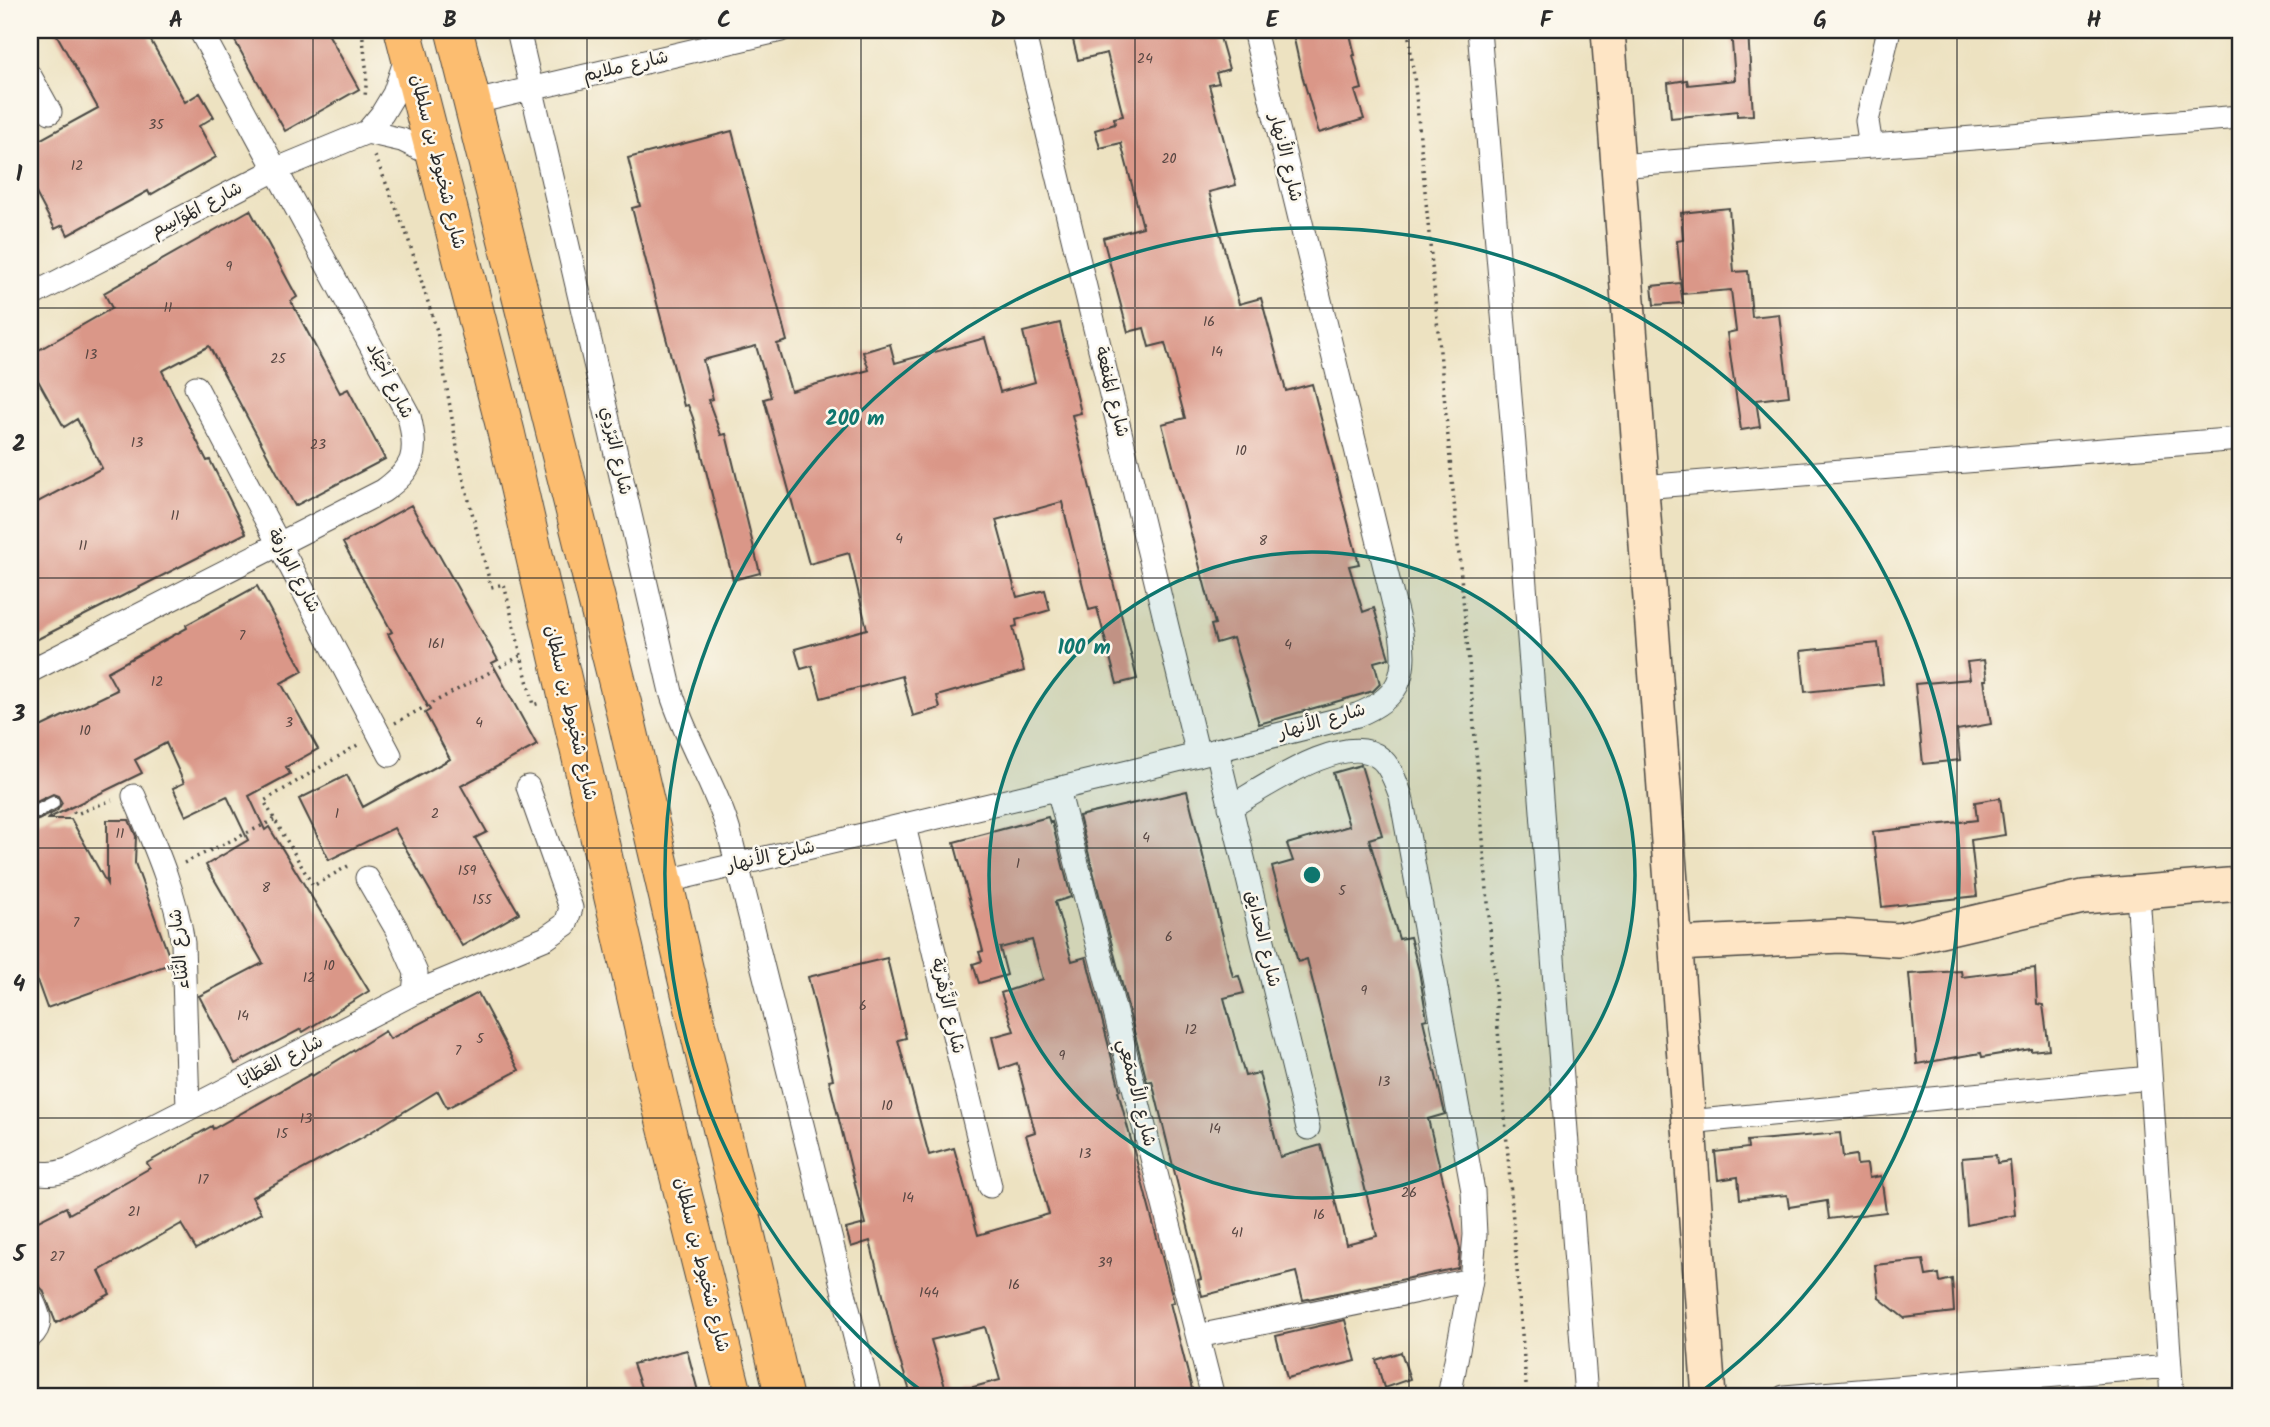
<svg xmlns="http://www.w3.org/2000/svg" width="2270" height="1427" font-family="Kalam,'Playpen Sans Arabic',sans-serif">
  <rect width="100%" height="100%" fill="#fbf7ec"/>
  <filter id="ink" filterUnits="userSpaceOnUse"><feTurbulence type="fractalNoise" baseFrequency=".0143" numOctaves="2"/><feDisplacementMap in="SourceGraphic" scale="14" xChannelSelector="R" yChannelSelector="G"/><feConvolveMatrix kernelMatrix="1 2 1 2 8 2 1 2 1" color-interpolation-filters="sRGB"/></filter>
  <filter id="wash" filterUnits="userSpaceOnUse"><feTurbulence type="fractalNoise" baseFrequency=".00686" numOctaves="4" result="noise"/><feDisplacementMap in="SourceGraphic" scale="28" xChannelSelector="R" yChannelSelector="G"/><feGaussianBlur stdDeviation="1.57" result="paint"/><feColorMatrix in="noise" values="0 0 0 0 0 0 0 0 0 0 0 0 0 0 0 0 0 1.4 0 .05"/><feComposite in="paint" operator="in"/></filter>
  <g filter="url(#wash)">
    <rect width="100%" height="100%" fill="#ede2c1"/>
    <g id="blocks">
      <path fill="#da9788" d="M 54,30 L 145,30 L 185,102 L 200,93 L 214,117 L 199,126 L 216,157 L 150,195 L 148,191 L 68,235 L 63,225 L 55,229 L 30,182 L 30,145 L 98,108 Z
        M 255,30 L 326,30 L 359,89 L 285,131 L 235,41 Z
        M 1125,30 L 1218,30 L 1229,69 L 1216,73 L 1219,83 L 1209,85 L 1236,185 L 1209,192 L 1239,304 L 1261,298 L 1286,391 L 1312,384 L 1359,564 L 1349,566 L 1363,612 L 1374,608 L 1389,658 L 1374,662 L 1380,684 L 1373,691 L 1259,724 L 1233,638 L 1216,643 L 1211,625 L 1215,624 L 1162,424 L 1185,418 L 1165,343 L 1149,347 L 1144,328 L 1128,332 L 1103,238 L 1143,227 L 1121,143 L 1100,148 L 1095,130 L 1115,124 L 1114,118 L 1123,116 L 1107,53 L 1078,60 L 1073,40 L 1108,31 L 1108,35 Z
        M 1292,30 L 1349,30 L 1355,55 L 1353,55 L 1362,89 L 1355,91 L 1364,119 L 1319,133 L 1302,75 Z
        M 1731,30 L 1748,30 L 1753,115 L 1737,116 L 1737,111 L 1671,118 L 1668,83 L 1687,80 L 1688,85 L 1735,80 Z
        M 732,131 L 787,341 L 777,344 L 791,391 L 869,370 L 863,352 L 890,344 L 895,363 L 985,338 L 1000,392 L 1035,382 L 1023,332 L 1060,323 L 1081,413 L 1072,415 L 1137,679 L 1117,684 L 1097,608 L 1089,610 L 1062,502 L 996,520 L 1017,597 L 1045,590 L 1050,610 L 1016,620 L 1017,626 L 1013,627 L 1024,671 L 937,696 L 940,708 L 913,716 L 902,676 L 821,698 L 812,666 L 801,669 L 795,649 L 867,629 L 849,553 L 809,564 L 764,399 L 771,397 L 756,346 L 703,360 L 713,399 L 708,400 L 721,435 L 726,434 L 760,573 L 733,580 L 693,418 L 688,405 L 684,406 L 632,208 L 640,206 L 628,158 Z
        M 1729,208 L 1734,272 L 1748,271 L 1752,317 L 1779,314 L 1789,396 L 1756,400 L 1760,427 L 1741,430 L 1727,333 L 1736,331 L 1731,290 L 1682,294 L 1677,241 L 1683,240 L 1681,213 Z
        M 250,210 L 297,297 L 291,301 L 340,393 L 348,389 L 385,459 L 295,506 L 209,346 L 162,371 L 207,461 L 210,460 L 246,533 L 30,643 L 30,506 L 102,468 L 77,419 L 64,427 L 30,366 L 30,355 L 112,308 L 104,293 Z
        M 1680,283 L 1683,303 L 1654,305 L 1652,286 Z
        M 411,505 L 498,660 L 492,663 L 537,745 L 461,786 L 487,832 L 475,838 L 519,913 L 462,946 L 394,828 L 329,860 L 299,799 L 347,775 L 363,807 L 450,759 L 425,713 L 430,710 L 388,634 L 392,632 L 343,543 Z
        M 257,586 L 303,671 L 281,683 L 318,749 L 286,767 L 290,774 L 249,796 L 265,830 L 269,827 L 369,991 L 303,1032 L 301,1029 L 235,1064 L 199,996 L 263,963 L 206,865 L 248,840 L 227,796 L 186,816 L 173,788 L 184,783 L 166,743 L 135,760 L 142,773 L 47,819 L 71,819 L 107,884 L 107,820 L 129,820 L 136,836 L 135,863 L 169,956 L 170,964 L 47,1008 L 30,961 L 30,824 L 57,811 L 62,803 L 58,796 L 53,794 L 30,805 L 30,732 L 117,690 L 107,672 L 187,628 L 186,625 Z
        M 1878,643 L 1883,684 L 1805,692 L 1801,651 Z
        M 1984,660 L 1987,680 L 1984,680 L 1991,724 L 1957,730 L 1960,760 L 1923,764 L 1915,684 L 1970,679 L 1967,662 Z
        M 1361,765 L 1382,835 L 1369,839 L 1399,939 L 1410,937 L 1419,971 L 1427,1019 L 1423,1020 L 1445,1114 L 1428,1119 L 1460,1249 L 1458,1268 L 1303,1300 L 1296,1272 L 1202,1296 L 1198,1280 L 1201,1279 L 1152,1081 L 1147,1082 L 1079,816 L 1187,791 L 1233,977 L 1239,976 L 1244,993 L 1224,998 L 1245,1076 L 1259,1073 L 1280,1157 L 1321,1145 L 1346,1244 L 1377,1236 L 1307,959 L 1298,962 L 1272,867 L 1293,861 L 1287,844 L 1349,826 L 1333,773 Z
        M 2000,798 L 2005,835 L 1971,840 L 1977,896 L 1882,907 L 1873,832 L 1977,820 L 1975,802 Z
        M 1048,817 L 1050,823 L 1052,822 L 1071,897 L 1055,902 L 1072,961 L 1086,957 L 1120,1090 L 1118,1091 L 1174,1302 L 1170,1303 L 1194,1397 L 959,1397 L 958,1391 L 1000,1380 L 985,1327 L 931,1340 L 948,1397 L 912,1397 L 896,1349 L 870,1241 L 851,1247 L 846,1229 L 865,1224 L 829,1080 L 833,1079 L 808,977 L 887,958 L 906,1038 L 898,1040 L 929,1155 L 954,1148 L 978,1235 L 1049,1214 L 1026,1135 L 1035,1132 L 1017,1063 L 1000,1069 L 992,1037 L 1014,1031 L 1001,993 L 1043,979 L 1032,940 L 1000,948 L 1007,975 L 979,983 L 973,964 L 982,961 L 979,952 L 983,951 L 954,842 Z
        M 2035,968 L 2037,1004 L 2043,1005 L 2049,1049 L 2031,1051 L 2031,1049 L 1982,1057 L 1981,1053 L 1917,1064 L 1909,974 L 1961,971 L 1962,977 Z
        M 478,993 L 519,1070 L 447,1108 L 438,1091 L 361,1138 L 252,1197 L 261,1213 L 196,1249 L 181,1224 L 99,1271 L 110,1294 L 56,1323 L 43,1290 L 37,1284 L 30,1282 L 30,1225 L 66,1207 L 69,1214 L 150,1168 L 147,1163 L 212,1126 L 213,1129 L 311,1074 L 312,1076 L 385,1031 L 390,1039 Z
        M 1840,1133 L 1843,1157 L 1856,1155 L 1857,1165 L 1867,1164 L 1869,1178 L 1881,1176 L 1886,1212 L 1829,1219 L 1827,1201 L 1789,1207 L 1787,1195 L 1740,1199 L 1738,1177 L 1718,1180 L 1715,1152 L 1748,1148 L 1747,1141 Z
        M 1996,1155 L 1997,1163 L 2010,1161 L 2015,1215 L 1967,1225 L 1962,1158 Z
        M 1923,1260 L 1926,1276 L 1939,1274 L 1940,1282 L 1952,1279 L 1954,1312 L 1904,1318 L 1879,1298 L 1875,1265 Z
        M 1345,1320 L 1356,1361 L 1287,1378 L 1276,1336 Z
        M 687,1350 L 699,1395 L 690,1397 L 661,1397 L 660,1391 L 644,1396 L 633,1364 Z
        M 1401,1352 L 1410,1379 L 1384,1388 L 1376,1360 Z"/>
    </g>
  </g>
  <g filter="url(#ink)">
    <use href="#blocks" fill-opacity="0" stroke="#484642" stroke-width="2"/>
    <g fill="none" stroke-linecap="round" stroke-linejoin="round">
      <defs>
        <path id="lane" d="M 30,815 L 53,803"/>
        <path id="street" d="M 518,30 L 671,692 C 686,741 715,784 729,832 L 870,1397
          M 1023,30 L 1198,755
          M 1479,30 L 1518,492 L 1586,1397
          M 30,76 L 50,112
          M 471,103 L 781,30
          M 367,132 L 402,140 L 435,156
          M 1871,146 L 1867,121 L 1889,30
          M 1618,166 L 2240,117
          M 30,296 L 275,170 L 367,132 L 382,114 L 394,94 L 407,56
          M 196,387 L 390,755
          M 1642,487 L 2240,439
          M 30,671 L 383,491 C 415,468 418,454 409,416 L 200,30
          M 1217,750 L 1308,1128
          M 1058,789 L 1213,1397
          M 134,796 C 154,844 175,890 183,943 L 188,1109
          M 1230,807 C 1262,789 1346,729 1380,758 C 1391,766 1396,784 1401,796 L 1473,1191 L 1475,1235 L 1471,1280 L 1449,1397
          M 904,826 L 990,1186
          M 663,882 L 1137,770 L 1357,715 C 1399,698 1408,677 1401,633 L 1254,30
          M 2138,894 L 2172,1397
          M 414,993 L 546,938 L 566,924 L 571,908 L 528,787
          M 1688,1122 L 2150,1078
          M 30,1172 C 47,1175 59,1174 75,1167 L 414,993 L 416,973 L 396,928 L 367,878
          M 30,1296 C 38,1312 45,1324 30,1337
          M 1198,1336 L 1471,1280
          M 1784,1397 L 2170,1366"/>
        <path id="secondary" d="M 1608,30 L 1709,1397
          M 1676,944 L 1840,936 L 1898,940 L 2083,897 L 2240,884"/>
        <path id="primary" d="M 403,30 L 506,432 L 658,1094 L 734,1397
          M 454,30 L 623,705 L 784,1397"/>
      </defs>
      <use href="#lane" stroke="#484642" stroke-width="15"/>
      <use href="#street" stroke="#484642" stroke-width="25"/>
      <use href="#secondary" stroke="#484642" stroke-width="36"/>
      <use href="#primary" stroke="#484642" stroke-width="39"/>
      <path stroke="#484642" stroke-width="3.5" stroke-dasharray="2 5" stroke-linecap="butt" d="M 362,30 L 367,75 L 365,97
        M 1408,30 L 1415,84 L 1469,662 L 1527,1397
        M 375,156 L 407,235 L 437,331 L 460,465 L 491,587 L 504,584 L 533,705 L 540,703
        M 395,723 L 520,656
        M 68,807 L 76,814 L 112,800
        M 184,863 L 274,820
        M 348,866 L 313,886 L 264,801 L 361,743"/>
      <use href="#lane" stroke="#fff" stroke-width="12"/>
      <use href="#street" stroke="#fff" stroke-width="23"/>
      <use href="#secondary" stroke="#fee5c5" stroke-width="33"/>
      <use href="#primary" stroke="#fcbd6f" stroke-width="37"/>
    </g>
  </g>
  <path fill="none" stroke="#2b2b2b" stroke-width="2" stroke-opacity="0.55" d="M 313,30 L 313,1397M 587,30 L 587,1397M 861,30 L 861,1397M 1135,30 L 1135,1397M 1409,30 L 1409,1397M 1683,30 L 1683,1397M 1957,30 L 1957,1397M 30,308 L 2240,308M 30,578 L 2240,578M 30,848 L 2240,848M 30,1118 L 2240,1118"/>
  <circle cx="1312" cy="875" r="323" fill="#0f766e" fill-opacity=".12"/>
  <g fill="none" stroke="#0f766e" stroke-width="3.5">
    <circle cx="1312" cy="875" r="323"/>
    <path d="M927 1395A647 647 0 1 1 1697 1395"/>
  </g>
  <g text-anchor="middle" dominant-baseline="central" stroke-width="5" stroke-linejoin="round" paint-order="stroke">
    <g font-size="14" fill="#574642">
      <text x="1145" y="59">24</text>
      <text x="156" y="125">35</text>
      <text x="1169" y="159">20</text>
      <text x="77" y="166">12</text>
      <text x="229" y="267">9</text>
      <text x="168" y="308">11</text>
      <text x="1209" y="322">16</text>
      <text x="1217" y="352">14</text>
      <text x="91" y="355">13</text>
      <text x="278" y="359">25</text>
      <text x="137" y="443">13</text>
      <text x="318" y="445">23</text>
      <text x="1241" y="451">10</text>
      <text x="175" y="516">11</text>
      <text x="899" y="539">4</text>
      <text x="1263" y="541">8</text>
      <text x="83" y="546">11</text>
      <text x="242" y="636">7</text>
      <text x="436" y="644">161</text>
      <text x="1288" y="645">4</text>
      <text x="157" y="682">12</text>
      <text x="289" y="723">3</text>
      <text x="479" y="723">4</text>
      <text x="85" y="731">10</text>
      <text x="337" y="814">1</text>
      <text x="435" y="814">2</text>
      <text x="120" y="834">11</text>
      <text x="1146" y="838">4</text>
      <text x="1018" y="864">1</text>
      <text x="467" y="871">159</text>
      <text x="266" y="888">8</text>
      <text x="1342" y="891">5</text>
      <text x="482" y="900">155</text>
      <text x="76" y="923">7</text>
      <text x="1169" y="937">6</text>
      <text x="329" y="966">10</text>
      <text x="309" y="978">12</text>
      <text x="1364" y="991">9</text>
      <text x="863" y="1006">6</text>
      <text x="243" y="1016">14</text>
      <text x="1191" y="1030">12</text>
      <text x="480" y="1039">5</text>
      <text x="458" y="1051">7</text>
      <text x="1062" y="1056">9</text>
      <text x="1384" y="1082">13</text>
      <text x="887" y="1106">10</text>
      <text x="306" y="1119">13</text>
      <text x="1215" y="1129">14</text>
      <text x="282" y="1134">15</text>
      <text x="1085" y="1154">13</text>
      <text x="203" y="1180">17</text>
      <text x="1409" y="1193">26</text>
      <text x="908" y="1198">14</text>
      <text x="134" y="1212">21</text>
      <text x="1319" y="1215">16</text>
      <text x="1237" y="1233">41</text>
      <text x="57" y="1257">27</text>
      <text x="1105" y="1263">39</text>
      <text x="1014" y="1285">16</text>
      <text x="929" y="1293">144</text>
    </g>
    <g font-size="18" fill="#2b2b2b" stroke="#fbf7ec">
      <text transform="translate(626 67) rotate(-13)">شارع ملايم</text>
      <text transform="translate(1285 158) rotate(76)">شارع الأنهار</text>
      <text transform="translate(437 162) rotate(76)">شارع شخبوط بن سلطان</text>
      <text transform="translate(197 210) rotate(-27)">شارع المَوَاسِم</text>
      <text transform="translate(389 381) rotate(63)">شارع أجْيَاد</text>
      <text transform="translate(1111 392) rotate(76)">شارع المَنفعة</text>
      <text transform="translate(615 451) rotate(77)">شارع البَرْدِي</text>
      <text transform="translate(293 571) rotate(62)">شارع الوارفة</text>
      <text transform="translate(570 713) rotate(77)">شارع شخبوط بن سلطان</text>
      <text transform="translate(1322 722) rotate(-16)">شارع الأنهار</text>
      <text transform="translate(771 857) rotate(-13)">شارع الأنهار</text>
      <text transform="translate(1262 939) rotate(76)">شارع الحدايق</text>
      <text transform="translate(180 949) rotate(-96)">شارع الثَّنَاء</text>
      <text transform="translate(947 1006) rotate(77)">شارع الزَّهْريّة</text>
      <text transform="translate(281 1062) rotate(-27)">شارع العَطَايَا</text>
      <text transform="translate(1136 1093) rotate(76)">شارع الأصمَعِي</text>
      <text transform="translate(701 1265) rotate(76)">شارع شخبوط بن سلطان</text>
    </g>
  </g>
  <circle cx="1312" cy="875" r="10" fill="#0f766e" stroke="#fbf7ec" stroke-width="3.5"/>
  <g font-size="21" text-anchor="middle" font-weight="bold" fill="#0f766e" stroke="#fbf7ec" stroke-width="5" stroke-linejoin="round" paint-order="stroke">
    <text x="855" y="425">200 m</text>
    <text x="1084" y="654">100 m</text>
  </g>
  <rect width="2270" height="1427" fill="none" stroke="#fbf7ec" stroke-width="77"/>
  <rect x="38" y="38" width="2194" height="1350" fill="none" stroke="#2b2b2b" stroke-width="2.5"/>
  <g font-size="23" text-anchor="middle" font-weight="bold" fill="#2b2b2b">
    <text x="176" y="27">A</text>
    <text x="450" y="27">B</text>
    <text x="724" y="27">C</text>
    <text x="998" y="27">D</text>
    <text x="1272" y="27">E</text>
    <text x="1546" y="27">F</text>
    <text x="1820" y="27">G</text>
    <text x="2094" y="27">H</text>
    <text x="19" y="181">1</text>
    <text x="19" y="451">2</text>
    <text x="19" y="721">3</text>
    <text x="19" y="991">4</text>
    <text x="19" y="1261">5</text>
  </g>
</svg>
